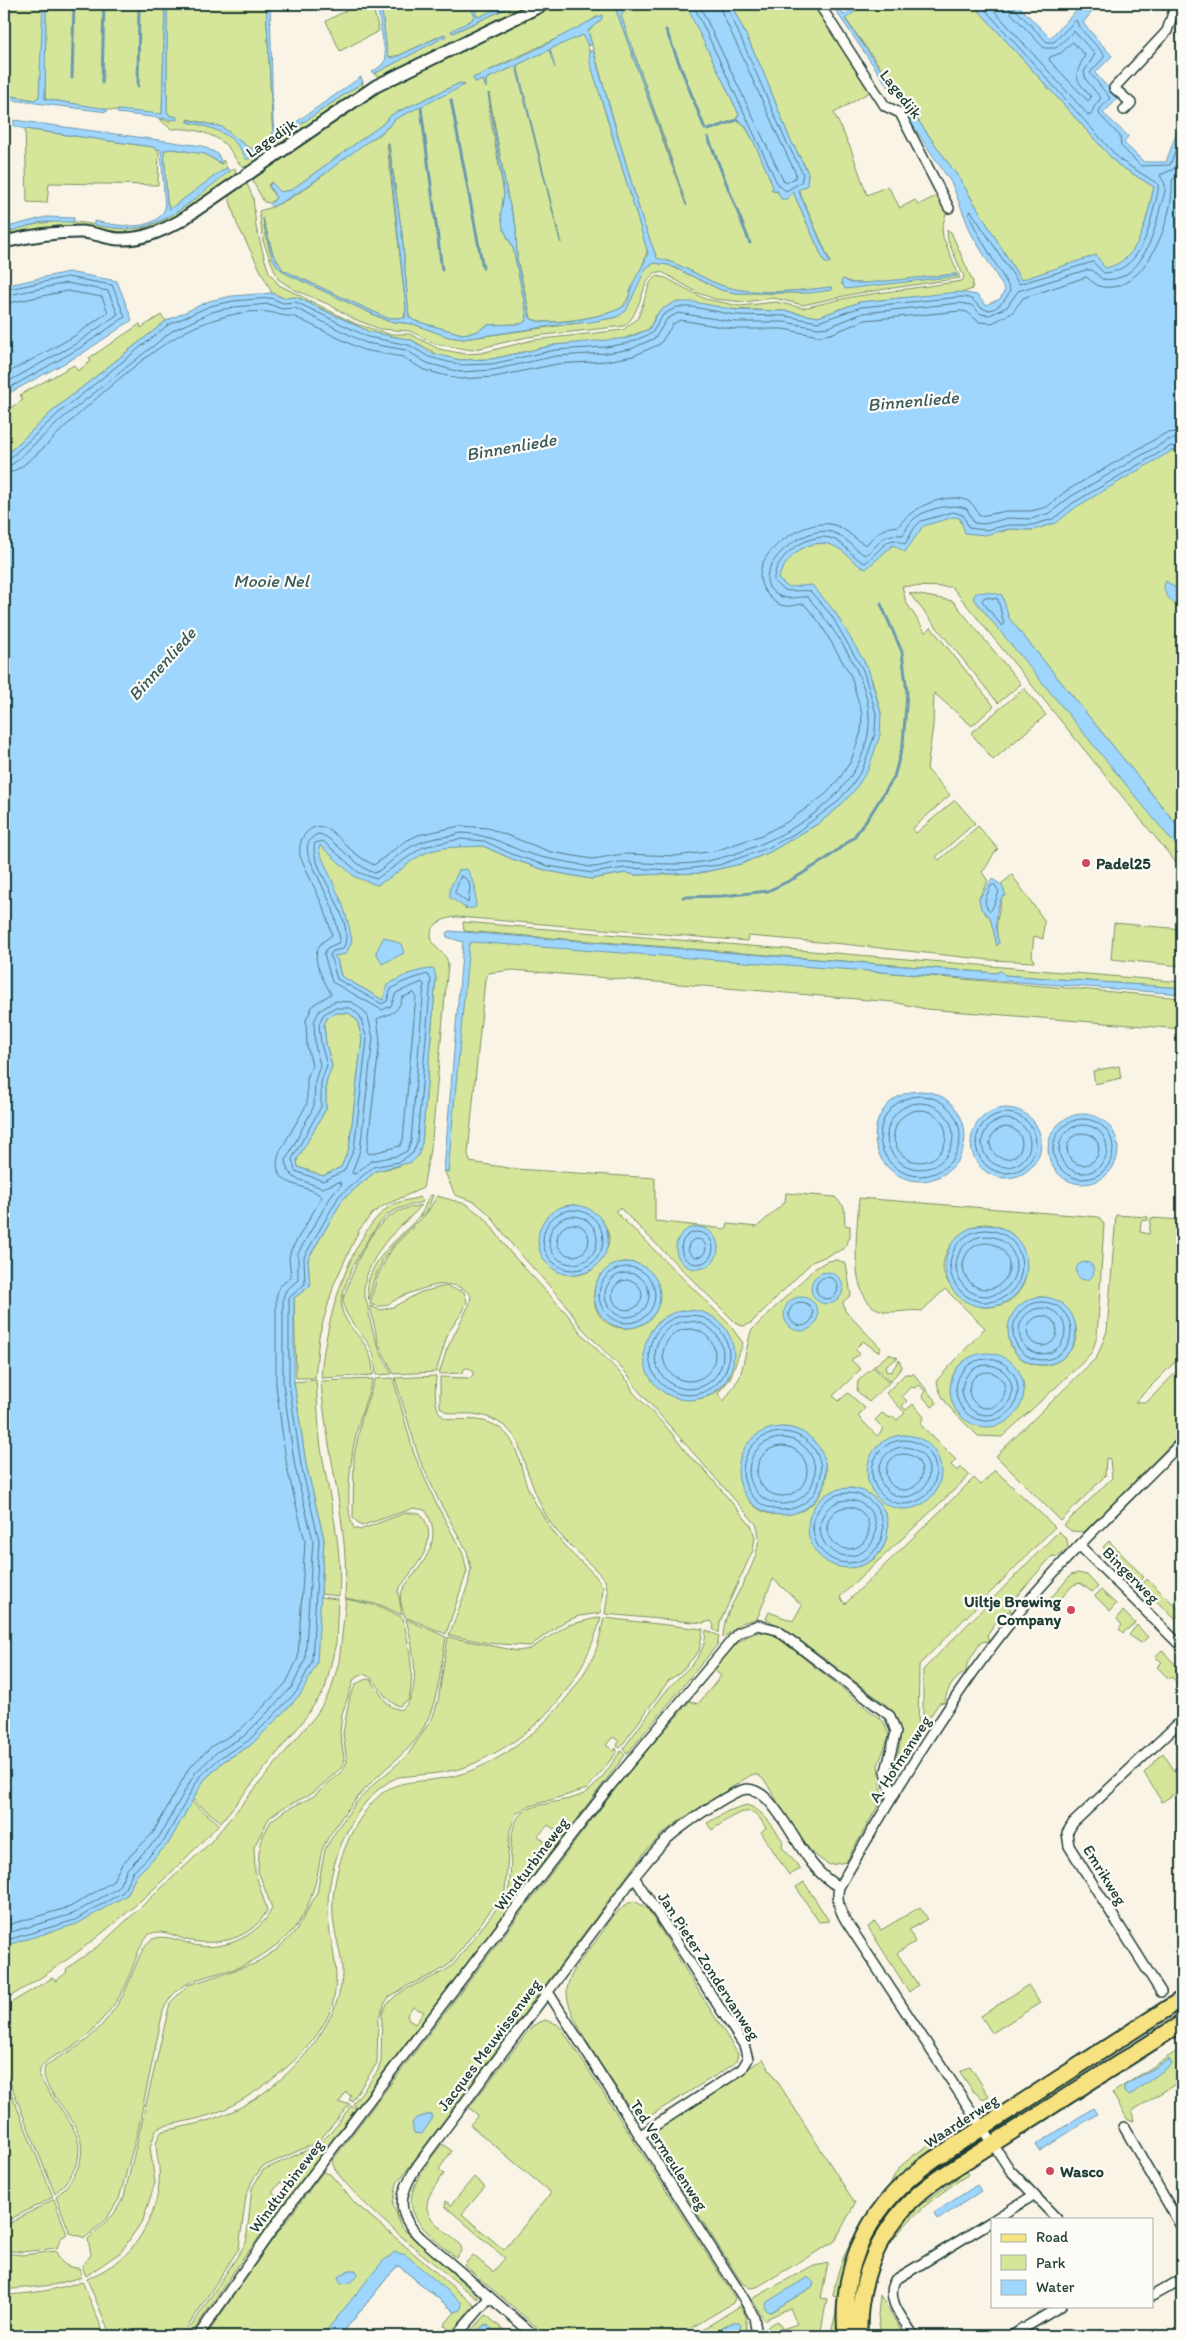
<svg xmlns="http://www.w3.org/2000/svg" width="1186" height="2340" font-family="Itim,sans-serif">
  <rect width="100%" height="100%" fill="#faf4e6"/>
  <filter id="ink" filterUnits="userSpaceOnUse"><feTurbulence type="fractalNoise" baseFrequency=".02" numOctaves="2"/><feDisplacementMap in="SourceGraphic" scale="10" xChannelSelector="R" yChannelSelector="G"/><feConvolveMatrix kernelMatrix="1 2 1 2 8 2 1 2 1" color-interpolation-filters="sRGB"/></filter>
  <g filter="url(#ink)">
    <path fill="#d5e69a" stroke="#7a9267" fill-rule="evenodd" d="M 4,4 L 43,4 L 41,85 L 39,97 L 36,100 L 4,95 Z
      M 46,4 L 165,4 L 162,115 L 111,110 L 45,99 Z
      M 167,4 L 266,4 L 273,137 L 255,149 L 249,148 L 222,127 L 188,119 L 188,122 C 214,128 234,133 246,158 L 254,158 L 253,156 L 363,82 L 362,89 L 253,165 C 249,166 245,168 241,165 C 235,161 232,151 227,146 C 214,133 190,127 171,129 L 159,119 L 170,121 L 177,117 L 169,115 L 167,111 Z
      M 359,4 L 372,4 L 379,31 L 340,51 L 326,21 Z
      M 381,4 L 471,4 L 474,16 L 472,20 L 452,31 L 453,33 L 516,4 L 532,4 L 380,78 L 374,74 L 446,36 L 444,34 L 400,55 L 389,57 L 387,53 Z
      M 474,4 L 507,4 L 479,17 L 476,15 Z
      M 553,4 L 614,4 L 686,205 L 667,146 L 621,16 C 629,0 671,4 687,4 L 736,108 L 739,115 L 738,121 C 748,122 769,175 773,187 L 772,191 L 779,192 L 782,199 L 793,192 L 825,263 L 830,261 L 798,189 L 806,184 L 808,175 L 806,168 L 789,137 L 763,71 L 731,4 L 817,4 L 873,90 L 834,113 L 851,149 L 867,195 L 888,186 L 900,208 L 915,200 L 918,205 L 940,194 L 947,210 L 942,228 L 943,237 L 960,278 L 853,294 L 803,305 L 774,298 L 744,302 L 715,299 L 698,293 L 664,273 L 657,272 C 641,278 642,314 624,326 L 527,337 L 472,350 L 436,344 L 410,331 L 380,329 L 354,319 L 330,305 L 293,289 L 278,279 L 263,241 L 259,211 C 297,202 328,169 359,147 C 373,138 386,133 395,119 L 465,84 L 460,83 L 391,115 L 383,124 L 291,190 L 281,192 L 271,182 L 268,185 L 276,198 L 270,203 L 264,202 L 251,178 L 367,98 L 397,80 ZM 598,16 L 602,19 L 588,31 L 642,219 L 657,259 C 680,262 699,277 720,285 C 748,296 801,291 831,287 L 832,290 L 800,293 L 737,293 L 721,290 L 669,265 L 654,263 C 631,272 639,308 614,318 L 463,339 L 449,337 L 413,324 L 387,321 L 285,273 C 269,260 266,238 263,219 L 273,254 L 283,270 L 387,318 L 404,318 L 406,308 L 387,144 L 389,143 L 402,234 L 409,317 L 415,321 L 462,334 L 476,332 L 488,325 L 521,324 L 526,321 L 527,315 L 513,248 L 504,230 L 501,216 L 504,193 L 490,116 L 489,93 L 508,199 L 516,226 L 517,259 L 531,318 C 542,328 608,316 621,308 C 627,304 648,256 647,249 L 602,102 L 585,36 L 579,35 L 517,65 L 560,241 L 516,66 L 486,79 L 486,87 L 483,80 L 476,82 L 473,78 L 581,27 ZM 956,274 L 957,276 L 876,284 L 841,284 L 843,279 L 853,283 L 870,283 Z
      M 865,4 L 973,4 L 1117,164 L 1154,187 C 1146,218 1142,261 1105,269 L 1096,256 L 1021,280 L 959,178 L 845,18 Z
      M 25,129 L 153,147 L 159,151 L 158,185 L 49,183 L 47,203 L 27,202 Z
      M 173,149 L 205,154 L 221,164 L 223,160 L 227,168 L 170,209 L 167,203 L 164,150 Z
      M 235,168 L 236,175 C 216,190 176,224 153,230 C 127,236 102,228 76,227 C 51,226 28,231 4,237 L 4,233 C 27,226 50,219 75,222 C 100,224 125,234 150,225 C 182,215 206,184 235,168 Z
      M 246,182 L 253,197 L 256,227 L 265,260 L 269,272 L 279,285 L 356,324 L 389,334 L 410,334 L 439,349 L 465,354 L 481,353 L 533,340 L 623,330 L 638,318 L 650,283 L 656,276 L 666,278 L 705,299 L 740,306 L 776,302 L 803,308 L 851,297 L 962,281 L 964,277 L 948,241 L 947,230 L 951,232 L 973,282 L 972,289 L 965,292 L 860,302 L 818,317 L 785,311 L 723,309 L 656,315 L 649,329 L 620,340 L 555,345 L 492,359 L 460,360 L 440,356 L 412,340 L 370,332 L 299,298 L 284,298 L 272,293 L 237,224 L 228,194 Z
      M 161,315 L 166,321 L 56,408 L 4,457 L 4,412 L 23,400 L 20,395 L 74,365 L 78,371 L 91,361 L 89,358 L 140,324 L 141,328 Z
      M 1173,450 L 1182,455 L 1182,831 L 1017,628 L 1182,853 L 1182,870 L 952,587 L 902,586 L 906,602 L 926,633 L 931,627 L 994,706 L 972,726 L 934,693 L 933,726 L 927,769 L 950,795 L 912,829 L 916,833 L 955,800 L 975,823 L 936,857 L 939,860 L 978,826 L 998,849 C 990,856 990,865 982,872 L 988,881 L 979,898 L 986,915 L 990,916 L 997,945 L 999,943 C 991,921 1006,899 1001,884 L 1012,875 L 1044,920 L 1043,939 L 1034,936 L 1032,954 L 1034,962 L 990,960 L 843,944 L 748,936 L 747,941 L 458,917 C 445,917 423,926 434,944 C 439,952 447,954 448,964 L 432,1139 L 423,1188 L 383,1206 L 372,1214 L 359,1230 L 334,1284 L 319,1336 L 315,1378 L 296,1378 L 294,1298 L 310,1286 L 308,1259 L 343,1199 L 376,1171 L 400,1166 L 422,1143 L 436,978 L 433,969 L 413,973 L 383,1000 L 341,976 L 337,959 L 333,956 L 318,849 L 320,837 L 377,885 L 395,874 L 415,857 L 441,847 L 483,846 L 512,859 L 548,871 L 591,879 L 625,873 L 636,875 L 700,873 L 741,864 L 770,852 L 819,823 L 839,807 L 881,713 L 872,680 L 831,613 L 777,581 L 785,555 L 812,544 L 828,543 L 875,548 L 919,523 L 959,515 L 961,523 L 1001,532 L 1009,529 L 1033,530 L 1060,511 ZM 475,886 L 475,896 L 466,909 L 457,901 Z
      M 909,593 L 953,601 L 1021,684 L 998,703 Z
      M 1024,688 L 1046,715 L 993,760 L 971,733 Z
      M 463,922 L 1182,982 L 1182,988 L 1005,975 L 1001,971 L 995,973 L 464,931 Z
      M 1114,923 L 1182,929 L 1182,966 L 1111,959 Z
      M 465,936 L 1182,998 L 1182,1029 L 926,1009 L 893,1002 L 513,970 L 488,973 L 485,979 L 468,1154 L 470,1162 L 515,1169 L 655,1178 L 655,1221 L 726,1229 L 728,1224 L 757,1227 L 785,1202 L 786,1193 L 835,1197 L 844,1207 L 845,1225 L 850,1226 L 850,1237 L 844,1249 L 812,1262 L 751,1323 L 744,1326 L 738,1325 L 620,1208 L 615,1211 L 729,1324 L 743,1343 L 730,1379 L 718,1393 L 724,1401 L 740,1377 L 751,1331 L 814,1269 L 827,1261 L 838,1260 L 846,1264 L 851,1295 L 843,1302 L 845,1311 L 881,1348 L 878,1352 L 863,1341 L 855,1349 L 860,1354 L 851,1360 L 861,1369 L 833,1396 L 839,1401 L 848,1393 L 865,1408 L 858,1416 L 877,1436 L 884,1429 L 875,1420 L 882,1413 L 890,1418 L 893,1416 L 897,1420 L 905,1413 L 886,1393 L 905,1374 L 914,1374 L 937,1403 L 932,1407 L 922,1396 L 925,1391 L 919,1385 L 915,1388 L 911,1387 L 902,1396 L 907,1401 L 902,1406 L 906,1410 L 913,1404 L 924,1417 L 920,1424 L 956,1460 L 951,1465 L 957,1471 L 962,1467 L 970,1475 L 840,1597 L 845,1604 L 974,1478 L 981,1485 L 995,1470 L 1055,1527 L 919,1665 L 918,1734 L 897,1770 L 892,1774 C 900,1747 909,1723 884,1703 L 785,1629 L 766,1619 L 769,1612 L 793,1621 L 802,1605 L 773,1579 L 757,1619 L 741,1623 L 723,1638 C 723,1633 724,1627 725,1622 C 732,1596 769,1552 756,1524 L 637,1389 L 629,1376 L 581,1327 L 563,1301 L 513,1246 L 489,1214 L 475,1202 L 455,1195 L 444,1170 L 448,1172 ZM 573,1205 C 591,1207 614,1225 608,1246 C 605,1254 597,1263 592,1270 C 542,1296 513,1214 573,1205 ZM 700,1228 L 706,1229 L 700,1269 L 689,1267 ZM 624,1262 C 669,1262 672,1324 629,1328 C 587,1332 579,1270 624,1262 ZM 682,1311 C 754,1307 746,1409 685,1398 C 678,1397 670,1397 664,1392 C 641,1377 639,1341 658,1322 C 665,1316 674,1314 682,1311 ZM 785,1427 C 814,1431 837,1465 821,1493 C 813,1506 802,1513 787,1514 C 782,1514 777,1515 772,1514 C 731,1509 722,1429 785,1427 ZM 904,1435 C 954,1439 952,1509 901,1508 C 890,1508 879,1501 873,1491 C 870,1487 871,1482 870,1476 C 867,1452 881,1440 904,1435 ZM 851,1488 C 902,1497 898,1568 848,1567 C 797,1567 796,1491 851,1488 Z
      M 336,1013 L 349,1013 L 357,1020 L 362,1039 L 349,1149 L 341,1167 L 323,1176 L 298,1167 L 297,1159 L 326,1109 L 326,1083 L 332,1066 L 326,1044 L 324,1025 L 327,1018 Z
      M 1119,1066 L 1121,1078 L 1095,1084 L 1093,1071 Z
      M 433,1195 L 427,1211 L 394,1244 L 384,1258 L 374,1279 L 369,1300 C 359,1265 403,1236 421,1214 C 425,1208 426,1202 429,1196 Z
      M 437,1196 L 466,1204 L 486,1219 L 509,1251 L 568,1315 L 581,1333 L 628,1381 L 633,1392 L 669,1430 L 690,1457 L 703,1468 L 752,1527 L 755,1538 L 753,1550 L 720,1622 L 719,1633 L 713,1629 L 714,1625 L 711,1621 L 703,1623 L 605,1614 L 608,1592 L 605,1580 C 589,1561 567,1545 552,1525 C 542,1510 534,1490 528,1473 C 522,1459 521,1442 510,1431 C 500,1421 486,1415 472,1414 C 461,1413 449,1417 440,1407 L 440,1377 L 470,1378 L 473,1375 L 473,1371 L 469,1368 L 465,1368 L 462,1373 L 439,1374 L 447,1349 L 470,1303 L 471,1295 C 453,1276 426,1287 405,1295 C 391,1300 386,1311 370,1304 L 377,1277 L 385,1261 L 394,1246 L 427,1213 Z
      M 420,1197 L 423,1202 C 411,1205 400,1207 390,1213 C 372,1224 336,1291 342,1310 C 350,1336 373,1339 373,1375 L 321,1378 C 323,1331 349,1233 390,1206 C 398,1201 411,1200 420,1197 Z
      M 859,1198 L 1099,1217 L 1104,1224 L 1097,1337 L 1092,1352 L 1083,1362 L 1002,1437 L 978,1436 C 964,1421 938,1402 937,1380 L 985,1328 L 945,1289 L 922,1311 C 909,1309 895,1314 883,1311 C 845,1303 858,1226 859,1198 ZM 982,1224 C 1038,1224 1042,1303 990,1307 C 978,1308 972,1304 963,1296 C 959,1292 952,1288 949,1284 C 931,1259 958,1229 982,1224 ZM 1037,1297 C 1048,1296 1053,1300 1061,1306 C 1100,1333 1057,1383 1022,1359 C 996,1340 1011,1305 1037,1297 ZM 989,1354 C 1032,1360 1035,1421 990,1425 C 979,1426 970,1424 962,1417 C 945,1402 947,1371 966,1360 C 973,1356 982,1355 989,1354 Z
      M 422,1205 C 411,1218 397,1228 387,1240 C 377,1252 365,1273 364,1288 C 363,1296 367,1300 368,1307 C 371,1332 379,1352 392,1374 L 376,1375 C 375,1366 375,1356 371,1348 C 361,1331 344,1319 343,1299 C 355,1268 367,1226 399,1211 C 406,1208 414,1207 422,1205 Z
      M 1116,1215 L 1148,1217 L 1148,1220 L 1141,1221 L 1140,1232 L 1149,1234 L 1151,1218 L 1182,1220 L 1182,1355 L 1135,1402 L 1147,1402 L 1182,1366 L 1182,1433 L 1084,1532 L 1071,1531 L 1064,1525 L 1112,1478 L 1110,1459 L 1106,1458 L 1105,1476 L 1061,1521 L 996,1456 L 1097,1357 L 1107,1331 Z
      M 446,1286 L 464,1292 L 467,1301 L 463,1311 L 448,1333 L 436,1372 L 394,1374 L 378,1343 L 370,1306 L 380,1310 L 393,1307 L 421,1292 Z
      M 889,1354 L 898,1358 L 885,1366 L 886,1371 L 891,1372 L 899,1360 L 902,1367 L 890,1382 L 874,1366 Z
      M 873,1367 L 889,1383 L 869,1402 L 857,1391 L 858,1381 Z
      M 436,1376 C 430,1447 464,1403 501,1429 C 517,1441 519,1462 525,1480 C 528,1490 534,1501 540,1511 C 548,1525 558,1539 569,1551 C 581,1563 595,1572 603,1587 L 601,1613 L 579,1616 L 564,1622 L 530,1646 L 487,1643 L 449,1635 L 468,1585 L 471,1569 L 467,1551 L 439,1501 L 419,1458 L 395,1378 Z
      M 393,1378 L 414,1454 L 436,1503 L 463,1554 L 467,1571 L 446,1634 L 405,1617 C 403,1610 399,1600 401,1594 C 403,1587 408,1582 412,1577 C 429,1556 442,1535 425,1510 L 414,1508 L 361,1526 L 353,1518 L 354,1456 L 363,1413 L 375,1379 Z
      M 373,1379 C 359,1420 352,1441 349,1485 C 349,1499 347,1515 354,1528 L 360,1530 L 405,1513 L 420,1513 C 443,1541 415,1566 398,1590 L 402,1615 L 381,1605 L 345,1598 C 350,1525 326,1454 321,1381 Z
      M 316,1380 C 318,1405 318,1430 322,1454 C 330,1502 343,1547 339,1596 L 321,1594 L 324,1539 L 306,1465 L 294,1382 Z
      M 1059,1531 L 1067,1540 L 1068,1548 L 1058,1557 L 1052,1556 L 1009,1605 L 1011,1611 L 1002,1613 L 987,1635 L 989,1641 L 981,1642 L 967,1664 L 966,1672 C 956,1676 945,1691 945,1702 L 939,1703 L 923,1727 L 923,1670 Z
      M 1109,1541 L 1144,1577 L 1137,1583 L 1103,1547 Z
      M 1078,1573 L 1087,1575 L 1098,1587 L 1092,1592 L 1080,1583 L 1073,1585 L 1054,1606 L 1048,1601 L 1071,1575 Z
      M 1147,1579 L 1182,1612 L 1175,1619 L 1141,1586 Z
      M 1101,1590 L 1116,1604 L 1110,1611 L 1095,1596 Z
      M 320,1597 L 338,1599 L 336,1643 L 325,1689 L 300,1725 L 221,1822 L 192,1799 L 204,1780 L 224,1761 L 251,1745 L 319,1623 Z
      M 346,1599 L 382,1607 L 403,1618 C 409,1646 415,1671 409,1699 L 400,1706 C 382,1702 381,1681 364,1674 L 354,1679 L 342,1714 L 340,1733 L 344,1758 L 342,1767 L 313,1793 L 281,1809 L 269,1818 L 254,1847 L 255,1872 L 267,1910 C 253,1939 216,1947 187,1940 C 176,1937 162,1928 150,1934 C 139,1940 131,1976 124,1989 C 118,1999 112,2008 104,2017 C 95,2028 85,2039 74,2046 C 65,2052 51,2056 44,2064 C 40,2068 39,2072 40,2078 C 65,2122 105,2144 55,2194 L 4,2068 L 4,2007 L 52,1978 L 56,1981 L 67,1972 L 66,1969 L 101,1944 L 209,1844 L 316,1715 L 331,1690 L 339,1662 Z
      M 1123,1611 L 1135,1623 L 1123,1633 L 1119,1629 L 1122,1625 L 1117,1619 Z
      M 601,1617 C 585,1678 544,1729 487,1757 C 477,1762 466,1768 455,1770 C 437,1774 417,1775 398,1777 C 353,1796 325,1868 328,1915 C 330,1947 341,1969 333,2002 C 322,2046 264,2090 225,2109 C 206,2118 183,2122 163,2126 L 156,2130 L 150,2147 L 155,2183 L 143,2220 L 121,2252 L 86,2276 L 82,2266 L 91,2255 L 88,2239 L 114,2214 L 124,2197 L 170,2003 L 188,1985 L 254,1964 L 276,1950 L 296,1931 L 317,1893 L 325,1849 L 339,1826 L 355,1804 L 374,1784 L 407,1756 L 433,1717 L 438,1701 L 448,1637 L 518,1651 L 530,1649 L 568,1625 Z
      M 604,1618 L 703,1629 L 699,1651 L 680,1673 L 669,1680 L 620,1748 L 617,1746 L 619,1741 L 613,1737 L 606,1745 L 614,1751 L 616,1748 L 617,1752 L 587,1789 L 527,1807 L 516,1814 L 510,1830 L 505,1891 L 451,1963 L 436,1973 L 409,1985 L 389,1997 L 385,2003 L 378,2020 L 377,2063 L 352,2101 L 349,2100 L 351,2096 L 346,2092 L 339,2103 L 350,2104 L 318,2142 L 262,2167 L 252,2181 L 246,2196 L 239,2248 L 182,2336 L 111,2336 L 87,2279 C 99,2273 111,2267 121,2259 C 145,2238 162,2200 159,2168 C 158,2154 152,2143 162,2131 C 184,2127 208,2122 228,2113 C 278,2093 345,2026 342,1968 C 341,1951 334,1933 333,1916 C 331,1885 342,1847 358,1822 C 390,1772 405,1787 454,1776 C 512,1762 569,1707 594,1655 C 599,1644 601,1630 604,1618 Z
      M 406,1619 L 446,1637 C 441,1665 439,1698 425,1725 C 414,1747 397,1758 380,1774 C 357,1796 339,1818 324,1845 C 320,1853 320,1863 318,1871 C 313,1895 305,1920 285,1938 C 272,1949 254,1962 237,1968 C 207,1978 177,1977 163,2011 L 137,2134 L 119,2199 L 107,2218 L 85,2238 L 70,2233 L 56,2197 C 124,2133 34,2100 45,2067 C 56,2057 71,2052 83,2043 C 99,2031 112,2013 122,1997 C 131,1983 139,1947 151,1940 C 165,1932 185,1944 199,1946 C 227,1950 261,1934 272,1908 L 258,1871 L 259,1852 L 263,1836 L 271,1821 L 284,1811 L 314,1796 L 342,1771 L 347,1762 L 343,1733 L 350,1696 L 356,1684 L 366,1679 L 371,1680 L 386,1702 L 392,1707 L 401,1710 C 424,1694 412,1642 406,1619 Z
      M 1137,1625 L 1148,1637 L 1141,1643 L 1129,1635 Z
      M 706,1630 L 719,1636 L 717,1645 L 627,1754 L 623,1749 C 637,1730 652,1709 667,1690 C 684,1669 705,1661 706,1630 Z
      M 759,1632 L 772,1634 L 786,1644 L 884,1722 L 889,1736 L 878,1765 L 882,1799 L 846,1862 L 830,1865 C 803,1853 781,1806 765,1781 L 758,1775 L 751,1775 L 679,1821 L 661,1835 L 644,1853 L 397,2183 L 393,2204 L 401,2227 L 479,2297 L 477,2299 C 451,2277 336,2188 332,2161 L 626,1775 L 690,1701 L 698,1704 L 721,1676 L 714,1670 C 727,1654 738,1637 759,1632 Z
      M 1162,1650 L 1182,1672 L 1182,1683 L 1178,1679 L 1176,1681 L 1171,1677 L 1169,1679 L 1157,1667 L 1162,1662 L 1155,1657 Z
      M 621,1751 L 625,1755 L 357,2107 L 353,2104 L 377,2072 L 381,2062 L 382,2014 C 393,1985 433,1983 454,1964 L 507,1895 C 515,1871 505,1836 519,1816 C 528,1802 571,1803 587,1792 C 600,1783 611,1764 621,1751 ZM 548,1825 L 559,1833 L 549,1845 L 538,1836 ZM 413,2007 L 424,2012 L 415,2024 L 409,2020 L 407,2014 Z
      M 1163,1753 L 1182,1782 L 1182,1789 L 1162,1802 L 1144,1773 Z
      M 191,1801 L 219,1824 C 155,1892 85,1954 4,2000 L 4,1946 L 127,1895 L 136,1876 L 168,1844 Z
      M 746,1805 C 763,1809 773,1827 783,1841 L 782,1847 L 801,1869 L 789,1875 L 761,1832 L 766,1828 C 763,1824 760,1818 757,1815 C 744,1804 723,1823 712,1830 L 707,1823 L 728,1811 Z
      M 804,1882 L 829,1921 L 819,1922 L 796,1887 Z
      M 634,1901 L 647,1908 L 738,2054 L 736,2062 L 731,2066 L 648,2117 L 638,2115 L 631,2110 C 616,2085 564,2016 567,1990 C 569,1971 587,1953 598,1938 C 608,1925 617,1906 634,1901 Z
      M 920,1907 L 928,1919 L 909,1930 L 915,1942 L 897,1953 L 918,1985 L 909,1992 L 868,1927 L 875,1922 L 881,1930 Z
      M 1028,1985 L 1040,2003 L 992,2033 L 981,2016 Z
      M 545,2020 L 557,2024 L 564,2032 L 735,2298 L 733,2303 L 678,2336 L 547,2336 L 464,2265 L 473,2255 L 493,2272 L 505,2258 L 445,2206 L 446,2201 L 451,2205 L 474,2177 L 485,2187 L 462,2214 L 504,2250 L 551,2193 L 470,2125 L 478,2115 L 469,2108 L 532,2026 Z
      M 1182,2048 L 1182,2080 L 1132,2111 L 1134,2121 L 1128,2120 L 1112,2093 ZM 1169,2060 L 1172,2064 L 1124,2092 L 1124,2086 Z
      M 763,2059 L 855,2203 L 835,2241 L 757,2287 L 750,2288 L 742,2283 L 652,2142 L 653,2135 L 658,2126 Z
      M 970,2066 L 989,2096 L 983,2099 L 973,2091 L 960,2072 Z
      M 4,2075 L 53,2197 L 5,2222 L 4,2222 Z
      M 351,2106 L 356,2108 L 237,2267 L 190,2336 L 185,2336 L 246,2243 L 252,2188 L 263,2170 L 318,2145 L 332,2131 ZM 280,2182 L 290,2189 L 282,2200 L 272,2193 Z
      M 946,2134 L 951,2142 L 870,2217 L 842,2336 L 830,2336 L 836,2314 L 837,2297 L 833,2296 C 840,2249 860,2228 886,2191 C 892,2183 894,2172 902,2165 C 915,2153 931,2144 946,2134 Z
      M 442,2144 L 452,2151 L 439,2169 L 444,2174 C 413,2212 428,2217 460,2244 L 462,2250 L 456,2258 C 401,2212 397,2202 442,2144 Z
      M 957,2151 L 959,2155 C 914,2183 875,2216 860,2269 C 856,2285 856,2314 848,2325 L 855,2268 L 894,2197 Z
      M 967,2171 L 969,2174 C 909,2213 860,2257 869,2336 L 863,2336 L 862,2332 L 877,2257 L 915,2209 Z
      M 323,2172 L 330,2174 L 355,2203 L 474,2305 L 452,2332 L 444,2325 L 455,2312 L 399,2266 L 395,2268 L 340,2336 L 206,2336 L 265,2250 Z
      M 54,2199 L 67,2234 L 61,2238 L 57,2248 L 21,2252 L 4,2250 L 4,2223 L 12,2222 Z
      M 56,2251 C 60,2263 66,2268 79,2268 L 82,2277 L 53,2285 L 4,2290 L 4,2253 L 22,2255 Z
      M 828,2263 L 821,2298 L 827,2299 L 820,2336 L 778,2336 L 767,2326 L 778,2321 L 782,2329 L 797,2324 L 790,2308 L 764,2320 L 752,2299 L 810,2267 ZM 808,2277 L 813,2283 L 812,2287 L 771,2312 L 767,2311 Z
      M 82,2281 L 105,2336 L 4,2336 L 4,2295 C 31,2294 57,2290 82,2281 Z
      M 880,2295 L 904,2336 L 881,2336 L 878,2315 Z
      M 740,2306 L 746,2316 L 746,2336 L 731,2336 L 739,2331 L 733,2322 L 709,2336 L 692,2336 Z
      M 486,2315 L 511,2336 L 501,2336 L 485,2324 L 479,2331 L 483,2336 L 470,2336 L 469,2333 Z"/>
    <path fill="#9fd6fe" stroke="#6c99ad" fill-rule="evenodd" d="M 43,4 L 46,4 L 45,99 L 107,109 L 107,112 L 4,99 L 4,95 L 34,100 L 39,97 Z
      M 165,4 L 167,4 L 167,111 L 169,115 L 177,117 L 177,120 L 117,113 L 118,110 L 162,114 Z
      M 266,4 L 270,4 L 273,122 L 277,131 L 289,127 L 361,77 L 363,82 L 249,159 L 246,159 C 234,133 214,128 188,122 L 188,120 L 222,127 L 249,148 L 255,149 L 273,137 Z
      M 377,4 L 381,4 L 387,52 L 389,57 L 394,58 L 445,34 L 446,36 L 374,74 L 372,72 L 381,66 L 386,59 Z
      M 471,4 L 474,4 L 476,15 L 479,17 L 507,4 L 516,4 L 452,33 L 451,31 L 472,20 L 474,16 Z
      M 614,4 L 643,4 L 623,12 L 621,16 L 687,206 Z
      M 687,4 L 731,4 L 763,71 L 789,137 L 808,173 L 807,186 L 798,190 L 830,263 L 825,263 L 793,192 L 787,199 L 781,199 L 777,190 L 771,190 L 773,187 C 770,178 748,125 742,122 C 740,120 738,120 736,118 L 739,115 L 736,108 L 692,18 Z
      M 831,4 L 836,4 L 844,15 L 859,4 L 865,4 L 845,19 L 894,89 L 891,91 Z
      M 973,4 L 1017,4 L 1050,38 L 1083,4 L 1089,10 L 1094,4 L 1098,4 L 1083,23 L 1112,56 L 1095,73 L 1118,99 L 1103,113 L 1128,136 L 1124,143 L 1144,162 L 1166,162 L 1182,118 L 1182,455 L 1173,450 L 1076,507 L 1056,523 L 1033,530 L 1009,529 L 985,535 L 965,533 L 960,518 L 954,517 L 923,526 L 905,552 L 893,545 L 866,569 C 855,565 850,556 841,550 C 815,532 787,553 778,579 L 788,587 L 812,585 L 835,612 L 868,668 L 881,713 L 880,735 L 868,770 L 854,791 L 839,807 L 819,823 L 770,852 L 741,864 L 700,873 L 636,875 L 625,873 L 591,879 L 548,871 L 512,859 L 483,846 L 463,847 L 460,844 L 460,847 C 412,848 414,866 377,885 L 355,877 L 320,845 L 319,851 L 343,905 L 349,926 L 352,941 L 346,954 L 334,956 L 337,959 L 341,976 L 383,1000 L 387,985 C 401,977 416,969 434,969 L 436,978 L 422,1143 L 418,1156 L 412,1162 L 376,1171 L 343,1199 L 308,1259 L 310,1286 L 294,1298 L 294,1382 L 306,1464 L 324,1539 L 317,1663 L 301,1694 L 276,1720 L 251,1745 L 224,1761 L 204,1780 L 168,1844 L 136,1876 L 127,1895 L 77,1924 L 4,1946 L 4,457 L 56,408 L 166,321 L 209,301 L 232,296 L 272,293 L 284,298 L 296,297 L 370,332 L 412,340 L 431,353 L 460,360 L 492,359 L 555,345 L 628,338 L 649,329 L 659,311 L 675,302 L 694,302 L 736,310 L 785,311 L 818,317 L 860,302 L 959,292 L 977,295 L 986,305 L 1000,299 L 1005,290 L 971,233 L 952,184 L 911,123 L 903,108 L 907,105 L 959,178 L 1021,280 L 1096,255 L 1105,268 C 1142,261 1146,218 1154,187 L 1117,164 ZM 336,1013 L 349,1013 L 357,1020 L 362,1039 L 349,1149 L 341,1167 L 323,1176 L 298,1167 L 297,1160 L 326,1109 L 326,1083 L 332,1066 L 326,1044 L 324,1025 L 327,1018 Z
      M 602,15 L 602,19 L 588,31 L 592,45 L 588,46 L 583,35 L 550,49 L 555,68 L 549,50 L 517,65 L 561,243 L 516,66 L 486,79 L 486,88 L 483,80 L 475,82 L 473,78 L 533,51 Z
      M 593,50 L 642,219 L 657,258 C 680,263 699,277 720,285 C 749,296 801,291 831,287 L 832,290 L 809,293 L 737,293 L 721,290 L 669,265 L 654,263 L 646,268 L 626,311 L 617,317 L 591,322 L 557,325 L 463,339 L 449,337 L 413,324 L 388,321 L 285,273 L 277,266 L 272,257 L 263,218 L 273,254 L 283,270 L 387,318 L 405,318 L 406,308 L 388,142 L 402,234 L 409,317 L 415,321 L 462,334 L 476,332 L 488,325 L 521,324 L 526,321 L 527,315 L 513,248 L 503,228 L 501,214 L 504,193 L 488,93 L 508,199 L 516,226 L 517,259 L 530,318 C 542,329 612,316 624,306 C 629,302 629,295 631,289 C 635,276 644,266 648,253 L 590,62 L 589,51 Z
      M 460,83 L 465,85 L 395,119 C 385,132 372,138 359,148 C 331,168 304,192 272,207 L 270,205 L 276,198 L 269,185 L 272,183 L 281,192 L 291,190 L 383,124 L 391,115 Z
      M 14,120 L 202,146 L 218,154 L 222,164 L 205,154 L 173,149 L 164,150 L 167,203 L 170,209 L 220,172 L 227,168 L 230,171 C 203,191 172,223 137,228 C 123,230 108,227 94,225 L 94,221 C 116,225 153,234 165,209 L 161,150 L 153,147 L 25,129 L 14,126 Z
      M 46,217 L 74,218 L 74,222 L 42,222 L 4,233 L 4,228 Z
      M 68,272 L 117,281 L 132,320 L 83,353 L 4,396 L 4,286 Z
      M 956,274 L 957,276 L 845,289 L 841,281 L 843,279 L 851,283 L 866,283 Z
      M 1166,581 L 1182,593 L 1182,611 C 1174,603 1159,593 1166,581 Z
      M 987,592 L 1002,595 L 1009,618 L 1182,831 L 1182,853 L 973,598 L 976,593 Z
      M 467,869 L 475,886 L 476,907 C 465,912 460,902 450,898 L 450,888 L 459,870 Z
      M 992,879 L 1002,885 L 1006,896 L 1002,897 C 995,910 994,930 999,943 L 997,946 L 990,917 L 981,909 L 979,899 Z
      M 449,931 L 995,973 L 1001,971 L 1005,975 L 1182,988 L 1182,994 L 472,942 L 469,944 L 448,1172 L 444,1170 L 463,942 L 447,937 L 446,933 Z
      M 384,937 L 401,944 L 404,953 L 382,964 L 376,952 Z
      M875 1136a45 45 0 1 1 90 0a45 45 0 1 1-90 0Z
      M971 1143a35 35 0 1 1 70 0a35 35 0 1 1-70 0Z
      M1048 1149a35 35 0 1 1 70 0a35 35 0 1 1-70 0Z
      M538 1240a35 35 0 1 1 70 0a35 35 0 1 1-70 0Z
      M945 1266a41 41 0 1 1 82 0a41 41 0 1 1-82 0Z
      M676 1248a21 21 0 1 1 42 0a21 21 0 1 1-42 0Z
      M594 1295a33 33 0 1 1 66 0a33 33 0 1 1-66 0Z
      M1076 1271a9 9 0 1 1 18 0a9 9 0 1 1-18 0Z
      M811 1288a16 16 0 1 1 32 0a16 16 0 1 1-32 0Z
      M784 1314a17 17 0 1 1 34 0a17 17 0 1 1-34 0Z
      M1008 1331a34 34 0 1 1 68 0a34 34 0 1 1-68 0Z
      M644 1355a45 45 0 1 1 90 0a45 45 0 1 1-90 0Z
      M950 1390a37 37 0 1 1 74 0a37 37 0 1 1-74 0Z
      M738 1471a44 44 0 1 1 88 0a44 44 0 1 1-88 0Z
      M867 1472a37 37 0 1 1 74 0a37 37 0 1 1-74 0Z
      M808 1528a40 40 0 1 1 80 0a40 40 0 1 1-80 0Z
      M 1169,2059 L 1172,2064 L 1129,2096 L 1124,2092 L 1124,2086 Z
      M 1093,2108 L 1097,2114 L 1040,2151 L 1036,2145 Z
      M 431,2114 L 432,2119 L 422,2134 L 414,2133 L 412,2123 L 416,2118 Z
      M 977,2185 L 981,2191 L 939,2219 L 936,2218 L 934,2213 Z
      M 395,2252 L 406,2255 L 462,2303 L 461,2310 L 455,2312 L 399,2266 L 395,2268 L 340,2336 L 322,2336 L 382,2262 Z
      M 349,2270 L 356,2270 L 357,2276 L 349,2283 L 341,2284 L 338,2277 Z
      M 808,2277 L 814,2283 L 812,2287 L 771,2312 L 767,2311 L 765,2307 L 767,2302 Z
      M 733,2322 L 739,2322 L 741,2326 C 735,2339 721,2336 709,2336 Z
      M 487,2324 L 487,2325 L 501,2336 L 483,2336 L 480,2333 L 479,2329 Z"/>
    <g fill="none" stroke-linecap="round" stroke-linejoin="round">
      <path stroke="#527a85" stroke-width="1" d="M 693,4 L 778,185 L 786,191 L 801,182 L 803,174 L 785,139 L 726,4
        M 699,4 L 783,180 L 786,183 L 795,178 L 796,174 C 770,121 748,66 722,13 L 720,4
        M 988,4 L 1088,115 L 1091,115 L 1094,107 L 1101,98 L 1086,80 L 1084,72 L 1095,54 L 1074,31 L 1056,48 L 1044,48 L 1011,13 L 1008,4
        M 1014,4 L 1015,9 L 1047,42 L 1054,42 L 1076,20 L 1079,27 L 1104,54 L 1104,57 L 1090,73 L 1110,98 L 1100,109 L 1099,114 L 1120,136 L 1121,146 L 1141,166 L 1170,165 L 1182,133
        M 1073,42 L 1085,55 C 1074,78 1073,76 1091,97 L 1088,101 L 1049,60 L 1050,57 L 1061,53 Z
        M 4,290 L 67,277 L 112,285 L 125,317 L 80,348 L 4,391
        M 4,296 L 67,283 L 108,291 L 118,314 L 77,343 L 4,384
        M 4,304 L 67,291 L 102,297 L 108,312 L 73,337 L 4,375
        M 4,460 L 9,459 L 60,412 L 168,325 L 210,306 L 233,301 L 271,298 L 283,303 L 296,302 L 368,337 L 409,345 L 429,357 L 460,365 L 492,364 L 555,350 L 606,347 L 629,343 L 652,333 L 663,315 L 677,307 L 693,307 L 735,315 L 785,316 L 818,322 L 861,307 L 960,297 C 975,297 973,303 984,309 C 994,314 1009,298 1010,289 L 976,230 L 969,214 L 971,211 L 1019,284 L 1093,262 L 1104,273 C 1138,271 1148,235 1154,207 C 1156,200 1159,191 1158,184 L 1120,160 L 980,4
        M 4,466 L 13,464 L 64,417 L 172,331 L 212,312 L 234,307 L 269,304 L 282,309 L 295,308 L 366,343 L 406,350 L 427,363 L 460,372 L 493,370 L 556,356 L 607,353 L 631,349 L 655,338 L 667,319 L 678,313 L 735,322 L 784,322 L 818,328 L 829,327 L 863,313 L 960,303 L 971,305 L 981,314 L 990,315 L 1007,307 L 1018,291 L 1086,270 L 1092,270 L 1102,279 C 1140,285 1154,235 1160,208 C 1162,201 1166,192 1165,185 C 1164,181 1161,178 1160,175 L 1174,169 L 1182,151
        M 4,474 C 23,473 54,436 69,423 C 103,392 156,344 197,326 C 217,318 245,309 268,312 C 277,313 283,317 293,316 L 363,350 L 403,357 L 424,370 L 459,379 L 494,377 L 557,364 L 607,361 L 633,356 L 660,344 L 673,324 L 680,320 L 734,329 L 783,329 L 819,336 L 831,334 L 865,320 L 961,311 L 967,312 L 979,322 L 992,323 L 1012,313 L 1023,298 L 1086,277 C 1092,281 1096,286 1103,287 C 1147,293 1175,214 1172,180 L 1182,172
        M 985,597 L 998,599 L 1004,625 L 1001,625 L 982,601 Z
        M 461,876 L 468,880 L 470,887 L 468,903 L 455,893 Z
        M 995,885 L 999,892 L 992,909 L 990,911 C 981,903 987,895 991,886 Z
        M 414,993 L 416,996 L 403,1140 L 400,1146 L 369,1154 L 367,1151 L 380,1040 L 377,1019 C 389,1013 398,1015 402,998 Z
        M 334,1008 L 351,1008 L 360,1016 L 367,1039 L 354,1149 L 344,1171 L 323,1181 L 295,1171 L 292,1159 L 321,1107 L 321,1082 L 327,1065 L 321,1044 L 319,1024 L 323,1015 Z
        M880 1136a40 40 0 1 1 80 0a40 40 0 1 1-80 0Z
        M887 1136a33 33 0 1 1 66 0a33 33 0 1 1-66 0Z
        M894 1136a26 26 0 1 1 52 0a26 26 0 1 1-52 0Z
        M976 1143a30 30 0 1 1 60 0a30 30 0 1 1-60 0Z
        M1053 1149a30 30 0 1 1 60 0a30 30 0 1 1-60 0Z
        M982 1143a24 24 0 1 1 48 0a24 24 0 1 1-48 0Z
        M1059 1149a24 24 0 1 1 48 0a24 24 0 1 1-48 0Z
        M990 1143a16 16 0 1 1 32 0a16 16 0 1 1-32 0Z
        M1067 1149a16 16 0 1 1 32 0a16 16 0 1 1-32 0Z
        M543 1240a30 30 0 1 1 60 0a30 30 0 1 1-60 0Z
        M549 1240a24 24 0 1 1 48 0a24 24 0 1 1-48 0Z
        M557 1240a16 16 0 1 1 32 0a16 16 0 1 1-32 0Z
        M950 1266a36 36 0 1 1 72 0a36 36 0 1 1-72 0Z
        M681 1248a16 16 0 1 1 32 0a16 16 0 1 1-32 0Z
        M956 1266a30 30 0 1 1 60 0a30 30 0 1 1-60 0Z
        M688 1248a9 9 0 1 1 18 0a9 9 0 1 1-18 0Z
        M963 1266a23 23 0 1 1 46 0a23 23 0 1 1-46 0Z
        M599 1295a28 28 0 1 1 56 0a28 28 0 1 1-56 0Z
        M605 1295a22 22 0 1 1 44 0a22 22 0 1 1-44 0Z
        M816 1288a11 11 0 1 1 22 0a11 11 0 1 1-22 0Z
        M612 1295a15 15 0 1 1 30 0a15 15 0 1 1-30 0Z
        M789 1314a12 12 0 1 1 24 0a12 12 0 1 1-24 0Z
        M1013 1331a29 29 0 1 1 58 0a29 29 0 1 1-58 0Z
        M1019 1331a23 23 0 1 1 46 0a23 23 0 1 1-46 0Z
        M649 1355a40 40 0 1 1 80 0a40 40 0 1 1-80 0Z
        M1027 1331a15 15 0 1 1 30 0a15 15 0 1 1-30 0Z
        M655 1355a34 34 0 1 1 68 0a34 34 0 1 1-68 0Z
        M663 1355a26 26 0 1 1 52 0a26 26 0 1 1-52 0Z
        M956 1390a31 31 0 1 1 62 0a31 31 0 1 1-62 0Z
        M962 1390a25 25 0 1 1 50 0a25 25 0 1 1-50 0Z
        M969 1390a18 18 0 1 1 36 0a18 18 0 1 1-36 0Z
        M743 1471a39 39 0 1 1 78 0a39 39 0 1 1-78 0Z
        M749 1471a33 33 0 1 1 66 0a33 33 0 1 1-66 0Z
        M872 1472a32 32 0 1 1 64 0a32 32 0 1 1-64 0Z
        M757 1471a25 25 0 1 1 50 0a25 25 0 1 1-50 0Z
        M879 1472a25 25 0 1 1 50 0a25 25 0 1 1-50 0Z
        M886 1472a18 18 0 1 1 36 0a18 18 0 1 1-36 0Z
        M813 1528a35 35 0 1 1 70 0a35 35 0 1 1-70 0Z
        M820 1528a28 28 0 1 1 56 0a28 28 0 1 1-56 0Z
        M827 1528a21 21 0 1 1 42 0a21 21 0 1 1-42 0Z
        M 4,1926 L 70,1907 L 112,1882 L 122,1864 L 153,1833 L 189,1768 L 212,1746 L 240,1730 L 263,1707 L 286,1683 L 298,1658 L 305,1541 L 287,1468 L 276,1385 L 276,1298 L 279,1287 L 291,1277 L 289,1258 L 291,1250 L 322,1197 C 307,1182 266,1189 280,1151 L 307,1104 L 307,1079 L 312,1065 L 307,1046 L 306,1020 L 313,1005 L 331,994 C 325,981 309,960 320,945 C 323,940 328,939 332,935 L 325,911 L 300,856 C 299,848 300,839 306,833 C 323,815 339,839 351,850 C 358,856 366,861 374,865 L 404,842 L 418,835 L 460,826 L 488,828 L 551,852 L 592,859 L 624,854 L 676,856 L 715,851 L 762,835 L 787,822 L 826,794 L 839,779 L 851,761 L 861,732 L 862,714 L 851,676 L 820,623 L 804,604 C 798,604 791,607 785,606 C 778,605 773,601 769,596 C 737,563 798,520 830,524 C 845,526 854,540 866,545 C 876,533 883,527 899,526 C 909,508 948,491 968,501 C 975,505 976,511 980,516 L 1007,511 L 1031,511 L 1047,507 L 1066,491 L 1164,434 L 1174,432 L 1182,434
        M 4,1934 L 73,1914 L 118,1888 L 127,1869 L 159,1837 L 195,1773 L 217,1752 L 244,1736 L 268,1712 L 292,1687 L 305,1660 L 313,1540 L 295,1467 L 283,1384 L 283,1298 L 286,1290 L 298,1280 L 298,1253 L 333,1193 L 342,1184 L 339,1182 L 322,1188 L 295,1178 L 288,1171 L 286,1160 L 314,1106 L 315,1081 L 320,1065 L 315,1045 L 314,1022 L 319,1011 L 335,1001 L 352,1002 L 364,1011 L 368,1017 L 373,1038 L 360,1150 L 352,1173 L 355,1174 L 371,1161 L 397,1156 L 407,1151 L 411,1141 L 424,985 L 422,982 L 396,993 L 391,1006 L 382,1010 L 332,982 L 324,954 L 327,948 L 338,943 L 340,939 L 333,909 L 308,855 C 306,846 308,838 318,834 C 331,834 354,867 375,873 C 385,868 390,861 399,855 C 415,842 431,838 451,836 C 455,835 458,833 462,833 C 483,834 499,841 519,850 C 536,857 555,860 573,863 C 579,864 586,867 592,867 C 603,867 614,861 625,862 C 650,863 676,866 701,862 C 769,851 873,797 869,715 C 867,674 833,627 808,597 C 799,596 790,600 782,597 C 739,580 799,524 831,532 C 845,535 853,549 865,555 C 883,544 877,533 903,535 C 906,530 909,523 914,519 C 925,509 954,502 967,509 L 974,523 L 985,524 L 1008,518 L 1031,519 L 1050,513 L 1070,497 L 1168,440 L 1175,439 L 1182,442
        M 4,1941 L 75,1920 L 123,1892 L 132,1873 L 164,1841 L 200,1776 L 221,1757 L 248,1741 L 273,1716 L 297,1691 L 312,1662 L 319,1540 L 301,1465 L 289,1383 L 289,1298 L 305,1284 L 304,1257 L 339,1196 L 373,1167 L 399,1162 L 413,1153 L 417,1142 L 431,979 L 427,974 L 403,982 L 391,989 L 387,1001 L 382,1004 L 337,979 L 330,955 L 333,951 L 343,949 C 359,919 306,864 315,843 L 323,841 L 358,872 L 376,879 L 423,847 L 460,839 L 484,841 L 514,855 L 548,866 L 592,873 L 624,868 L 676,870 L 719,865 L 768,848 L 794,834 L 835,804 L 850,788 L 863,768 L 875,734 L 876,713 L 863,670 L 831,615 L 810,591 C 794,589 785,596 774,581 C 772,558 808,532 830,538 C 845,542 852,558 865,563 C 873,558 885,540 894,540 C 897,540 901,543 905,544 L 915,527 L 921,521 L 953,512 L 963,515 L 969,528 L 985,530 L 1009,525 L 1032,525 L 1053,519 L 1073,503 L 1171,446 L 1182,449"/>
      <path stroke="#6c99ad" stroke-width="3" d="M 666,30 L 705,129
        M 72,78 L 74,4
        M 102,83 L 104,4
        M 138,86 L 139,4
        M 451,100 L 483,268
        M 421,108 L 442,270
        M 708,130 L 737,120
        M 708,137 L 750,243
        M 683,897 L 723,896 L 768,891 L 795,878 L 826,859 L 854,837 L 872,812 L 894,777 L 903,744 L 907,692 L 902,652 L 881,604"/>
      <defs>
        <path id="minor" d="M 819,4 L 885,106 L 900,113 L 949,208
          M 1124,110 L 1131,103 L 1114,88 L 1167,31 L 1176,4
          M 1080,1546 L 1182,1647
          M 634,1877 L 744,2045 L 748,2059 L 742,2069 L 639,2136
          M 548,1992 L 744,2299 L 754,2317 L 757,2336
          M 1161,1992 L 1069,1846 L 1067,1833 L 1073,1823 L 1182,1720
          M 1124,2127 L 1182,2228
          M 995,2219 L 1034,2195
          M 1057,2219 L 1010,2170 L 846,1921 C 839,1910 836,1900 839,1887 C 893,1795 948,1700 1015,1617 C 1066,1555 1126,1499 1182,1442
          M 1152,2296 L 1182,2279
          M 198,2336 L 286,2210 L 544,1871 L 610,1786 L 738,1633 L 758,1625 L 777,1630 L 890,1716 L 896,1732 L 886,1771 L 892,1798
          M 456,2336 L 490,2297
          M 535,2336 L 421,2238 C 394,2213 399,2193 418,2165 L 634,1877 C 644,1865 653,1853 664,1842 C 676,1830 731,1790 747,1789 C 754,1789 762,1794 767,1799 C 794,1827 804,1868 839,1887
          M 914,2336 C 903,2319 885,2300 895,2280 L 992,2221
          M 1011,2336 L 1061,2306"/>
        <path id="tertiary" d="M 4,242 C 29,236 54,232 80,232 C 93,232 105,238 118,239 C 141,240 160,232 180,221 L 376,86 L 544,4"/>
        <path id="primary" d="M 846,2336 C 839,2261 873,2201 934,2159 L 1182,1999
          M 859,2336 C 857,2272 886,2214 939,2178 L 1182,2023"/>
      </defs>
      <use href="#minor" stroke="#1f3d34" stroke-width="12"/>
      <use href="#tertiary" stroke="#1f3d34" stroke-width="15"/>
      <use href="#primary" stroke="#1f3d34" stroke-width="19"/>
      <use href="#minor" stroke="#fdfcf7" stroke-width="9"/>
      <use href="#tertiary" stroke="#fdfcf7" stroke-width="11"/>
      <use href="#primary" stroke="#f7e281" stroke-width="15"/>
    </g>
  </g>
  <g fill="#d1495b" stroke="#fdfcf7" stroke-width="2">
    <circle cx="1086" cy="863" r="5"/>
    <circle cx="1071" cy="1610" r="5"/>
    <circle cx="1050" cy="2171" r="5"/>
  </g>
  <g text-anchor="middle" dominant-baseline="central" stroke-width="4.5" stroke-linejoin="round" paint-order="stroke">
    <g font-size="16" fill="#1f3d34" stroke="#fdfcf7">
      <text transform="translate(901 94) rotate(52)">Lagedijk</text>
      <text transform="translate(271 138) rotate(-34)">Lagedijk</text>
      <text transform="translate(1131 1575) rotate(45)">Bingerweg</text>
      <text transform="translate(900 1759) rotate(-57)">A. Hofmanweg</text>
      <text transform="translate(531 1864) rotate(-53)">Windturbineweg</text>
      <text transform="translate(1105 1875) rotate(58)">Emrikweg</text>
      <text transform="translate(709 1966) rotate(57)">Jan Pieter Zondervanweg</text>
      <text transform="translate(489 2045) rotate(-53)">Jacques Meuwissenweg</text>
      <text transform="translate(961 2121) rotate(-33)">Waarderweg</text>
      <text transform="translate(669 2155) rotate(57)">Ted Vermeulenweg</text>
      <text transform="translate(286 2186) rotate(-53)">Windturbineweg</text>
    </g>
    <g font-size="16" font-weight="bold" fill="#1f3d34" stroke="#fdfcf7" text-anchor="start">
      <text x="1096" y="863">Padel25</text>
      <text x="1061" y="1601" text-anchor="end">Uiltje Brewing<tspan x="1061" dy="18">Company</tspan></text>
      <text x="1060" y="2171">Wasco</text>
    </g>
    <g font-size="18" font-style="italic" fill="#395c5c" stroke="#fdfcf7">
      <text transform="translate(913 401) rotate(-5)">Binnenliede</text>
      <text transform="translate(511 447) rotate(-10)">Binnenliede</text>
      <text x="271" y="581">Mooie Nel</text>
      <text transform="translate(162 664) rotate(-48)">Binnenliede</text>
    </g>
  </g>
  <rect width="1186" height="2340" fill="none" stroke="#fdfcf7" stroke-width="20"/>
  <rect x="10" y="10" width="1166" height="2320" fill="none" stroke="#1f3d34" stroke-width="2" filter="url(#ink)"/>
  <rect x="991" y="2218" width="162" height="90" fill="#fdfcf7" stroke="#a4b0a9"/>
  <rect x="1001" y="2234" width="25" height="8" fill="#f7e281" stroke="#a4b0a9"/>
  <text x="1036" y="2242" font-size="15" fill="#1f3d34">Road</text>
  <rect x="1001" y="2255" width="25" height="15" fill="#d5e69a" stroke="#a4b0a9"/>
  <text x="1036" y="2268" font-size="15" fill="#1f3d34">Park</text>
  <rect x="1001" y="2280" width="25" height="15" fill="#9fd6fe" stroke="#a4b0a9"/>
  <text x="1036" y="2292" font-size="15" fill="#1f3d34">Water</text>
</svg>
